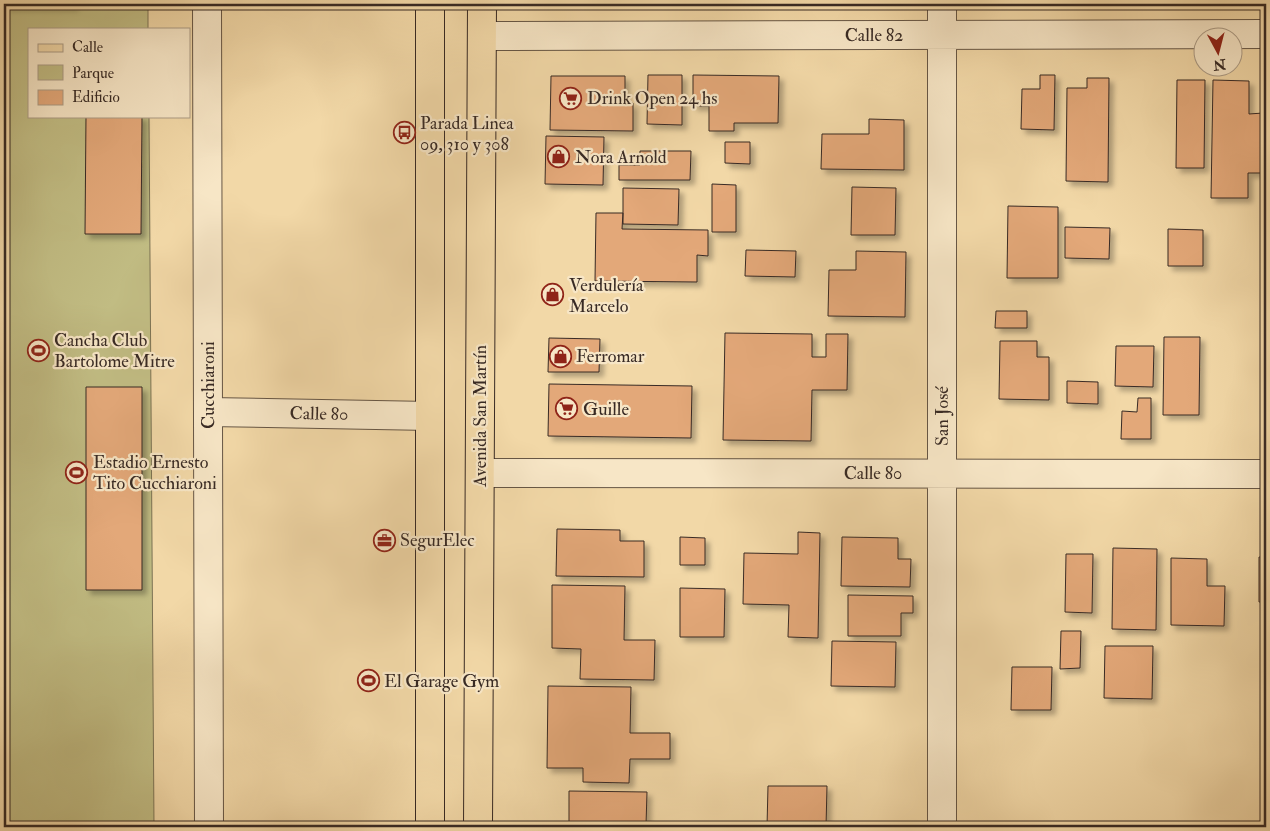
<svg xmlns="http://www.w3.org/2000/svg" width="1270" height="831" font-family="'IM FELL Double Pica',serif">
  <defs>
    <filter id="shadow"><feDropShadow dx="4.5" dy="4.5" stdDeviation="2.5" flood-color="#0004"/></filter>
  </defs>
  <rect width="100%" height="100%" fill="#f2d8a7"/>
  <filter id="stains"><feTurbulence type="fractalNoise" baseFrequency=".004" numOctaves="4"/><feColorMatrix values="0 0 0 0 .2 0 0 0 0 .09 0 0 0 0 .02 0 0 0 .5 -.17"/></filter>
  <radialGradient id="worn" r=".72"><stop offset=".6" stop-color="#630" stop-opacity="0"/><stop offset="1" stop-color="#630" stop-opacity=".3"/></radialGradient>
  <path fill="#c1bc83" stroke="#7c7354" d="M 4,4 L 148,4 L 148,29 L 29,29 L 29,116 L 149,116 L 154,827 L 4,827 Z"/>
  <path fill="#e3a879" stroke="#382a24" filter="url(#shadow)" d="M 4,4 L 74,4 L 74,6 L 4,6 Z
    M 648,75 L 682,75 L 682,125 L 647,124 Z
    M 693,75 L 779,76 L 778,123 L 734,123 L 734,131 L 709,131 L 709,106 L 693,106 Z
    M 1040,75 L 1055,75 L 1054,130 L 1021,129 L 1022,89 L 1040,89 Z
    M 551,76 L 625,76 L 625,103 L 633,103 L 633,131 L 550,130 Z
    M 1087,78 L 1109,78 L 1108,182 L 1066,181 L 1067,88 L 1087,88 Z
    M 1263,79 L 1266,79 L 1266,173 L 1248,173 L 1248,198 L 1211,198 L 1213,80 L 1249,81 L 1249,114 L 1263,113 Z
    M 1177,80 L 1205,80 L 1204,168 L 1176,168 Z
    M 86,116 L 142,116 L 141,234 L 85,234 Z
    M 869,119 L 904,120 L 904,170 L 821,169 L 822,134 L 869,134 Z
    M 546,136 L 604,137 L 603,185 L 545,184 Z
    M 725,142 L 750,142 L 750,164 L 725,163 Z
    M 640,151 L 691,151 L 690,180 L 619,180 L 619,165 L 640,165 Z
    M 712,184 L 736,185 L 736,232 L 712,232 Z
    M 852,187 L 896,188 L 895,235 L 851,235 Z
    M 623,188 L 679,189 L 678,225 L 623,224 Z
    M 1008,206 L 1058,207 L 1058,278 L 1007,278 Z
    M 596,213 L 623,213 L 622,229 L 708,230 L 708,256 L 697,255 L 697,282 L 595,281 Z
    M 1065,227 L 1110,228 L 1109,259 L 1065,258 Z
    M 1168,229 L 1203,230 L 1203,266 L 1168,266 Z
    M 746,250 L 796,251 L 795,277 L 745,276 Z
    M 856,251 L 906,252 L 905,317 L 828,316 L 829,270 L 856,270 Z
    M 996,311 L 1027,311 L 1027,328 L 995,328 Z
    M 725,333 L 812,334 L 812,357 L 826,357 L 826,334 L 848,334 L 847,390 L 812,390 L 811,441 L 723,440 Z
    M 1164,337 L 1200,337 L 1199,415 L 1163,415 Z
    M 549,338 L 600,339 L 599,372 L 548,372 Z
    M 1000,341 L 1037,341 L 1037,357 L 1049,357 L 1049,400 L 999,399 Z
    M 1116,346 L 1154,346 L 1153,387 L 1115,386 Z
    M 1067,381 L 1098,382 L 1098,404 L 1067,403 Z
    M 549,384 L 692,386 L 691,438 L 548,436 Z
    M 86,387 L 142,387 L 142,590 L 86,590 Z
    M 1138,398 L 1151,398 L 1151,439 L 1121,439 L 1122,411 L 1137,412 Z
    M 557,529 L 620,530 L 620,541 L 644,541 L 644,577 L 556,576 Z
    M 798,532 L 820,533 L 818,638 L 788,637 L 789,605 L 743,604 L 744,553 L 798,554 Z
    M 680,537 L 705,538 L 705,565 L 680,565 Z
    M 842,537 L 898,538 L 898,559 L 911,559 L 910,587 L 841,586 Z
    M 1113,548 L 1157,549 L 1156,630 L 1112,629 Z
    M 1066,554 L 1093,554 L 1092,613 L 1065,612 Z
    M 1259,557 L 1266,557 L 1266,602 L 1259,602 Z
    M 1171,558 L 1207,559 L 1207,586 L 1225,586 L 1224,626 L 1171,625 Z
    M 552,585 L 625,586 L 624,640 L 655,640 L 654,680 L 580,679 L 581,649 L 552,648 Z
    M 680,588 L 725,589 L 724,637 L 680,637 Z
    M 848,595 L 913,596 L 913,613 L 901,613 L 901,636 L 848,636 Z
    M 1061,631 L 1081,631 L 1080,668 L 1060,669 Z
    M 832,641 L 896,642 L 895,687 L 831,686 Z
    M 1105,646 L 1153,646 L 1152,699 L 1104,698 Z
    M 1012,667 L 1052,667 L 1051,710 L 1011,710 Z
    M 548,686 L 631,687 L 630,733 L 670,733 L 670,759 L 630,759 L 629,783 L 583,782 L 583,768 L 547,768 Z
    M 768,786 L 827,786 L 826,827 L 767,827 Z
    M 569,791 L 647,792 L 646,825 L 569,824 Z"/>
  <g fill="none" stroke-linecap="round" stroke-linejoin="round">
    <defs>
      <path id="minor" d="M 207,4 L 209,827
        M 482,36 L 1266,34
        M 208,412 L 430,416
        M 480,473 L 1266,474
        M 942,827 L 942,4"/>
      <path id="primary" d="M 430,4 L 430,827
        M 478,827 L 482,4"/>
    </defs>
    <use href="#minor" stroke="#665645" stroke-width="30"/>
    <use href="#primary" stroke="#382a24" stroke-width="30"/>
    <use href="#minor" stroke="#f7e6c6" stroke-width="28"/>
    <use href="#primary" stroke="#f2d8a7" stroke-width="28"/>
  </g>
  <defs>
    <symbol id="supermarket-ring" viewBox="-11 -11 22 22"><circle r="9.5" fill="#f7e6c6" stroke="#8f2418" stroke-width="1.5"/><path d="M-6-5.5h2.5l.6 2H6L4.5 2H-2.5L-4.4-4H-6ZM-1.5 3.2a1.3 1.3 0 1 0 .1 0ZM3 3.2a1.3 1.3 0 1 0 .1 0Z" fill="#8f2418"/></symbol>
    <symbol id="bus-ring" viewBox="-11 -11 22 22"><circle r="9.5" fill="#f7e6c6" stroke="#8f2418" stroke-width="1.5"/><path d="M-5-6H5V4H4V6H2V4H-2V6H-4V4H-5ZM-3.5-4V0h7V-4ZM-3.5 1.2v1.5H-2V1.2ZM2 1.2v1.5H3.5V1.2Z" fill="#8f2418"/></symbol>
    <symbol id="shop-ring" viewBox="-11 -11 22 22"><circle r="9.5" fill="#f7e6c6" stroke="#8f2418" stroke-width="1.5"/><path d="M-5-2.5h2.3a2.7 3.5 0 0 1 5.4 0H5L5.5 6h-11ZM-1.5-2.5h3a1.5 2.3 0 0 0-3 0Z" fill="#8f2418"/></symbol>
    <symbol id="stadium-ring" viewBox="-11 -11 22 22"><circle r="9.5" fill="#f7e6c6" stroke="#8f2418" stroke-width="1.5"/><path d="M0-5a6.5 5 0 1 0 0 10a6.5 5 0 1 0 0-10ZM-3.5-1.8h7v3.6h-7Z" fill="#8f2418"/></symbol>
    <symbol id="office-ring" viewBox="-11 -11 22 22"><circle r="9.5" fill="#f7e6c6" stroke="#8f2418" stroke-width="1.5"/><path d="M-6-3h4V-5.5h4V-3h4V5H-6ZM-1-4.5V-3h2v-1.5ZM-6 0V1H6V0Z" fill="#8f2418"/></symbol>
  </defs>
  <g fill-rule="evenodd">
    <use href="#supermarket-ring" x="558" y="86" width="25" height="25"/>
    <use href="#bus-ring" x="392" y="120" width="25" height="25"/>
    <use href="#shop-ring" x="546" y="144" width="25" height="25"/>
    <use href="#shop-ring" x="540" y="282" width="25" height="25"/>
    <use href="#stadium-ring" x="26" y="338" width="25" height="25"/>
    <use href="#shop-ring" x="548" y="344" width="25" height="25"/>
    <use href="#supermarket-ring" x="554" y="396" width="25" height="25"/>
    <use href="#stadium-ring" x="64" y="460" width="25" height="25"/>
    <use href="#office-ring" x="372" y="528" width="25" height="25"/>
    <use href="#stadium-ring" x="356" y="668" width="25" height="25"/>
  </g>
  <g text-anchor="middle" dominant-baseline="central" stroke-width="4.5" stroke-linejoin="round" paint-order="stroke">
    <g font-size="18" fill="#382a24" stroke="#f7e6c6">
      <text x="874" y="35">Calle 82</text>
      <text transform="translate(208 385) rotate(-90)">Cucchiaroni</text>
      <text transform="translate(319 414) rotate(1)">Calle 80</text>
      <text transform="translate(480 416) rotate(-90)">Avenida San Martín</text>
      <text transform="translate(942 416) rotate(-90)">San José</text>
      <text x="873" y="473">Calle 80</text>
    </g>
    <g font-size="18" fill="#382a24" stroke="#f7e6c6" text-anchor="start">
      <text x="587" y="98">Drink Open 24 hs</text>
      <text x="420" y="123">Parada Linea<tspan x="420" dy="21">09, 310 y 308</tspan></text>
      <text x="575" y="157">Nora Arnold</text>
      <text x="569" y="285">Verdulería<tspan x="569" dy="21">Marcelo</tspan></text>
      <text x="54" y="340">Cancha Club<tspan x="54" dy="21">Bartolome Mitre</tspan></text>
      <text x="576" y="356">Ferromar</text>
      <text x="583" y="409">Guille</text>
      <text x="93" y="462">Estadio Ernesto<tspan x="93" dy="21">Tito Cucchiaroni</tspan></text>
      <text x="400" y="540">SegurElec</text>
      <text x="384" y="681">El Garage Gym</text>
    </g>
  </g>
  <rect width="1270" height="831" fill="none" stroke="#f2d8a7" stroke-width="20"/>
  <rect x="5" y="5" width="1260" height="821" fill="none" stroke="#382a24" stroke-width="2.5"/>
  <rect x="10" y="10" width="1250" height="811" fill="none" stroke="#382a24"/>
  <rect x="28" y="28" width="162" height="90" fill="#f7e6c6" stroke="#ab9b85"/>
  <rect x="38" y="44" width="25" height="8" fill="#f2d8a7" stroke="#ab9b85"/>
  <text x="72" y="52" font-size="15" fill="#382a24">Calle</text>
  <rect x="38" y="65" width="25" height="15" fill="#c1bc83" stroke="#ab9b85"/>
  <text x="72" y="78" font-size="15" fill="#382a24">Parque</text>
  <rect x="38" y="90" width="25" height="15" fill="#e3a879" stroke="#ab9b85"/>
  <text x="72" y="102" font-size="15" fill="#382a24">Edificio</text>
  <g transform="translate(1218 52) rotate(173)"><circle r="24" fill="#f7e6c6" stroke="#ab9b85"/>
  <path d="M0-4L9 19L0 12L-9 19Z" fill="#8f2418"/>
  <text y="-8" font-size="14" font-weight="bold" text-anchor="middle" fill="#382a24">N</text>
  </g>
  <rect width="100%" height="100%" filter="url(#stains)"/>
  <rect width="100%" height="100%" fill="url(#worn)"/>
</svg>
